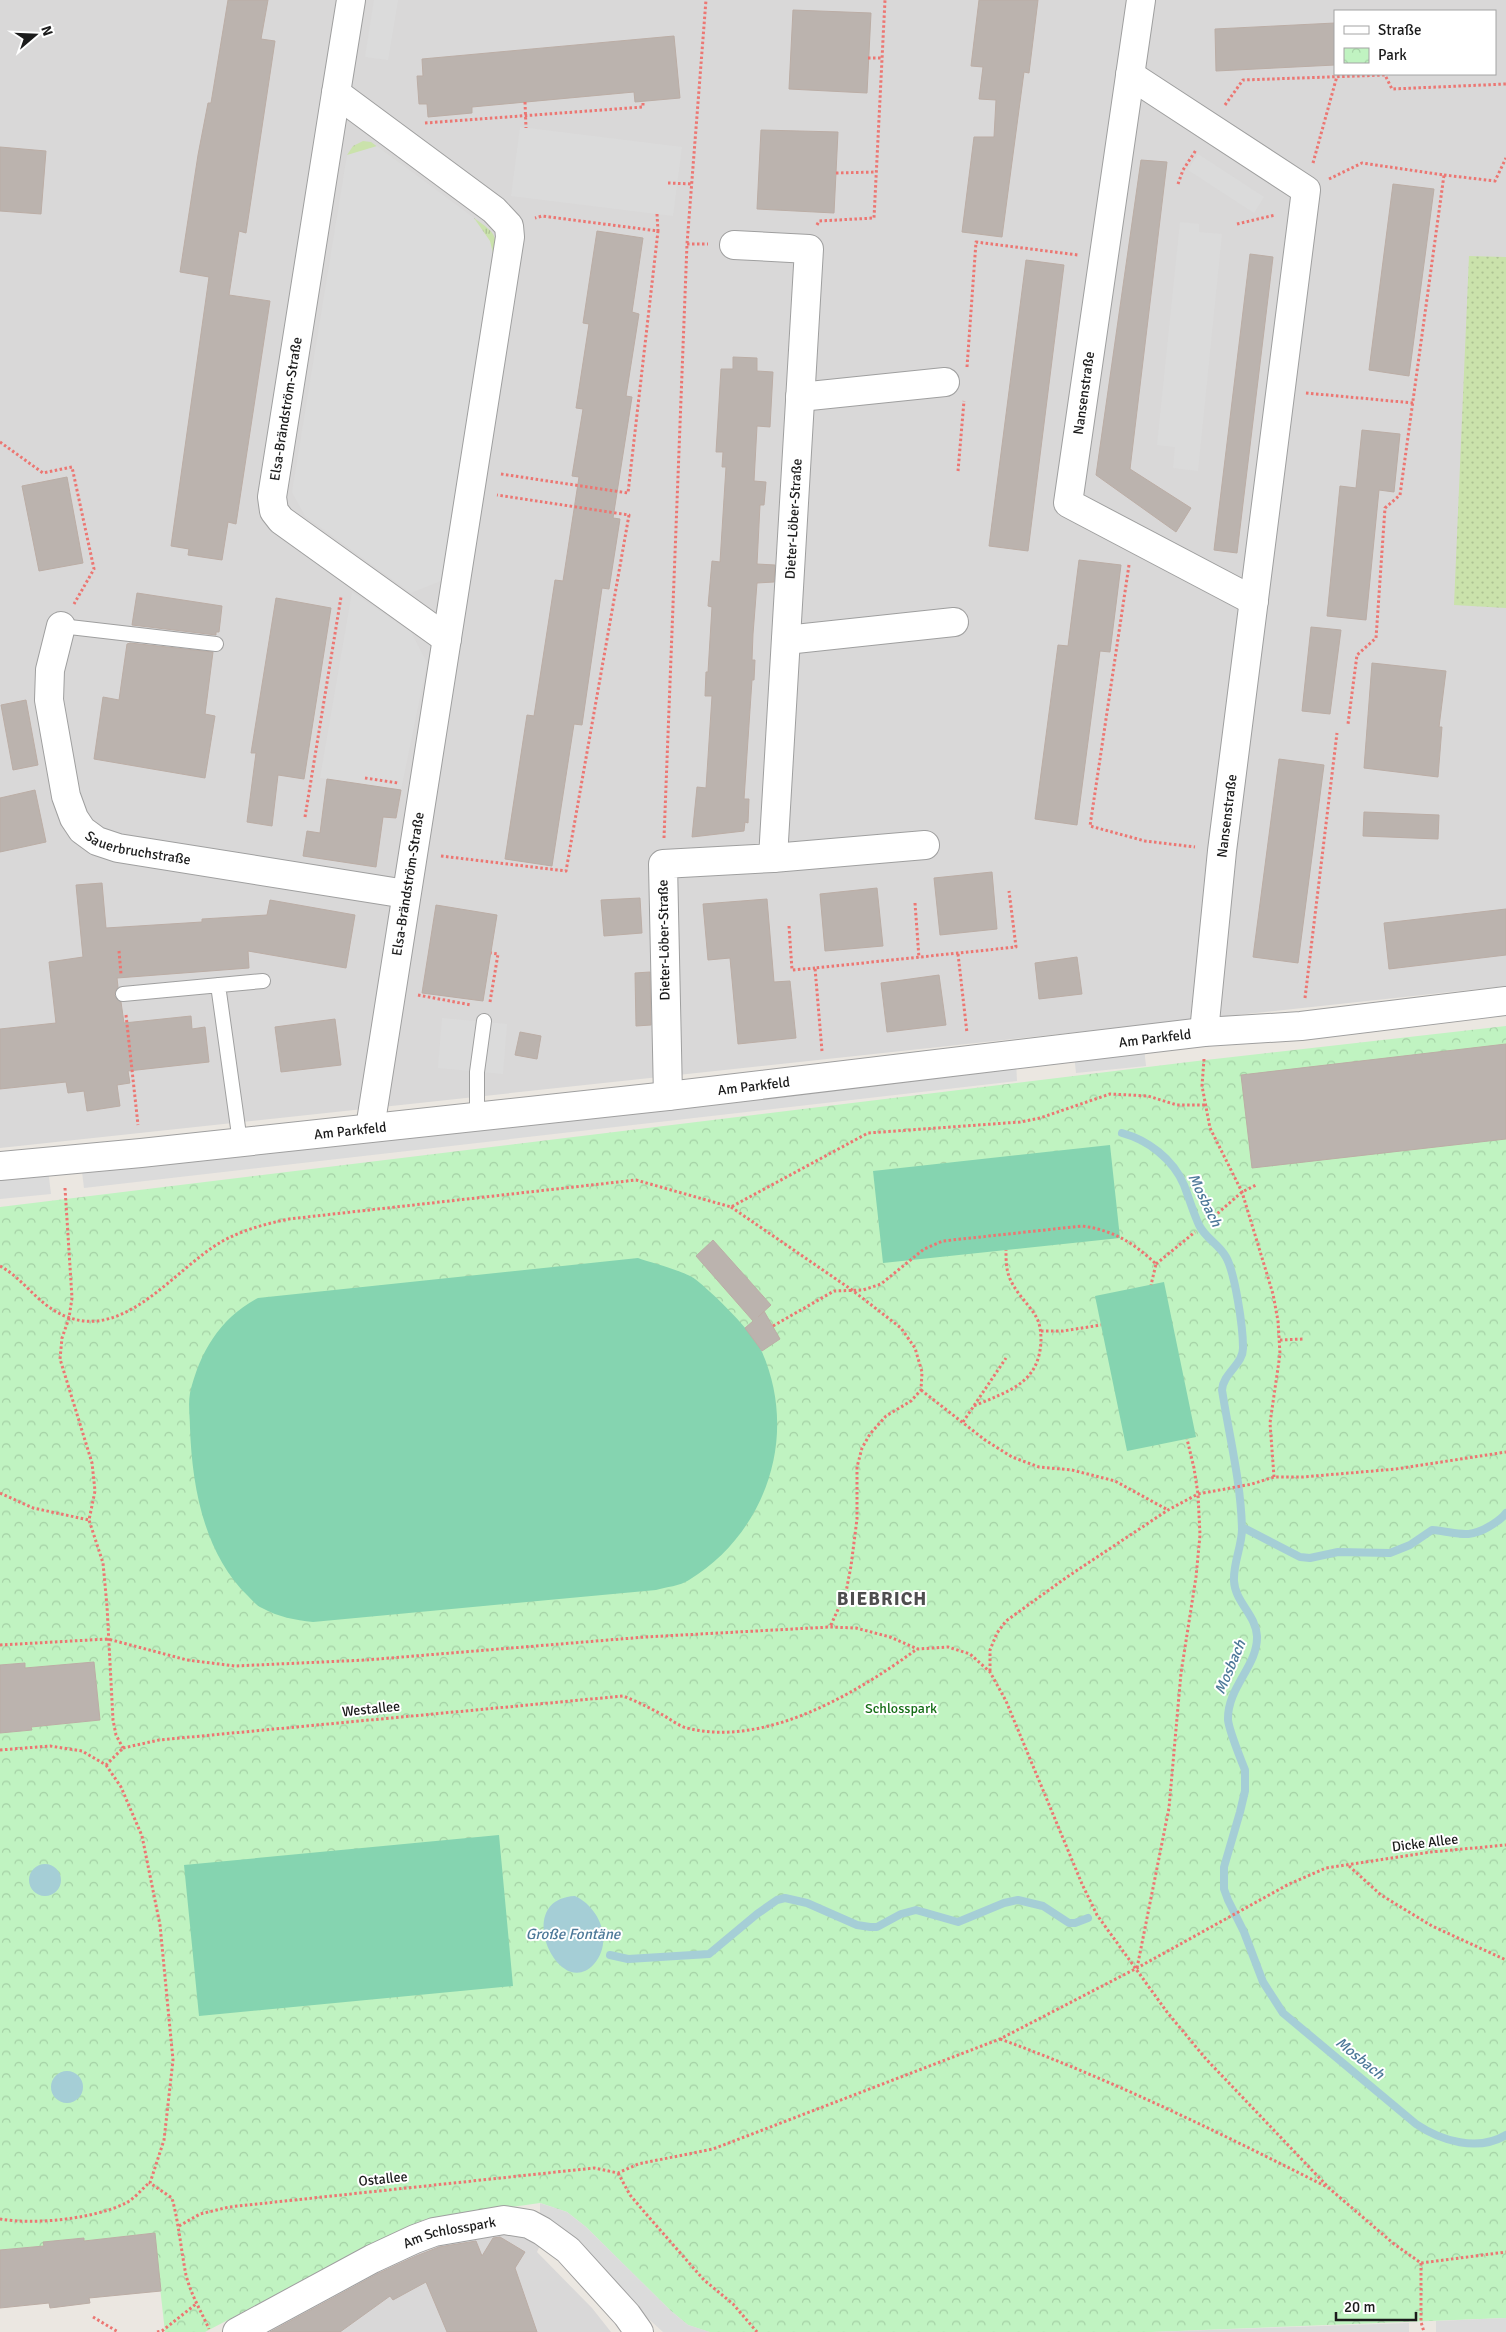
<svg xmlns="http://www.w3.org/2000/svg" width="1506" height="2332" font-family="Signika,sans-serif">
  <defs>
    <pattern id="grass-tufts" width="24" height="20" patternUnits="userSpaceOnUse" patternTransform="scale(1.25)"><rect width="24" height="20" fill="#cae2ab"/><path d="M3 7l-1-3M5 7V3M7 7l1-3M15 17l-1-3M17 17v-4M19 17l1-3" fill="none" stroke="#adc193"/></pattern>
    <pattern id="park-crowns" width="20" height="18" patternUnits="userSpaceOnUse" patternTransform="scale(1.25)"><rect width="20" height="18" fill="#c0f3c1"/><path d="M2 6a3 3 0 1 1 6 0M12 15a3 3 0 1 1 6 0" fill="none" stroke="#a4d0a5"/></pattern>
    <pattern id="garden-dots" width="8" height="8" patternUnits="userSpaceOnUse" patternTransform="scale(1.25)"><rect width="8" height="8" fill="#cae2ab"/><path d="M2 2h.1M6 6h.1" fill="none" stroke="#adc193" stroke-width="1.8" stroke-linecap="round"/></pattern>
  </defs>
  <rect width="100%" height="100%" fill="#ebe7e1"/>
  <path fill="#d9d8d8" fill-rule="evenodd" d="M 0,0 L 1506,0 L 1506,986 L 0,1148 ZM 1335,11 L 1495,11 L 1495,74 L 1335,74 Z
    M 504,2223 L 542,2241 L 537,2252 L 592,2308 L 611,2332 L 259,2332 L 412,2249 Z"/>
  <path fill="url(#grass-tufts)" d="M 363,141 L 371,142 L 402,165 L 347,155 L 353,146 Z
    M 474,218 C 495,233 498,234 495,261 L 471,223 Z"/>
  <path fill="url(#park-crowns)" d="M 1506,1026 L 1506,2318 L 1152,2332 L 709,2332 L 688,2325 L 671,2311 L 586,2227 L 567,2212 L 540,2203 L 426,2219 L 392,2234 L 205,2332 L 165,2332 L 154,2233 L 84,2241 L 83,2238 L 44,2242 L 44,2246 L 0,2250 L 0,1733 L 31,1730 L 31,1727 L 100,1720 L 94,1662 L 25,1668 L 24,1663 L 0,1665 L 0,1207 L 1197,1061 Z"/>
  <path fill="url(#garden-dots)" d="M 1469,256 L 1506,257 L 1506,608 L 1454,605 Z"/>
  <path fill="#85d4b0" d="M 1110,1145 L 1120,1238 L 883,1263 L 873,1171 Z
    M 638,1258 C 652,1263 684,1271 695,1279 C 712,1292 754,1333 762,1352 C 799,1436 766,1533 689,1580 C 680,1586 666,1587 656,1590 L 313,1622 C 295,1620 278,1617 262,1608 C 257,1606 252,1600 248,1596 C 204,1554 192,1486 190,1428 C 190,1417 188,1404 190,1393 C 200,1352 220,1318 258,1298 Z
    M 1164,1282 L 1196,1437 L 1127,1451 L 1095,1296 Z
    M 499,1835 L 513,1986 L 199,2016 L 184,1865 Z"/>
  <path fill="#dbdbdb" d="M 374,0 L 398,0 L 388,60 L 365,57 Z
    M 520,127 L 682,147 L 673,216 L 511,196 Z
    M 377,146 L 474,218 L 490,241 L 495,261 L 441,581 L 411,593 L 305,516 L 292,492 L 347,155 Z
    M 1198,154 L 1264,197 L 1254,213 L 1188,170 Z
    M 1180,222 L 1199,224 L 1199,232 L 1222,234 L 1198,471 L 1173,468 L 1175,447 L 1157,445 Z
    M 352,592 L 411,632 L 427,663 L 401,790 L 320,778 Z
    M 442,1018 L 507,1024 L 503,1074 L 438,1068 Z
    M 1144,1047 L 1146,1066 L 1076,1073 L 1074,1054 Z
    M 1016,1061 L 1017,1081 L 84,1188 L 81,1164 Z
    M 48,1169 L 51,1194 L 0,1199 L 0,1174 Z
    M 540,2203 L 567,2212 L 586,2227 L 671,2311 L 688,2325 L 710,2332 L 663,2332 L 540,2221 Z
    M 1506,2318 L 1506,2332 L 1436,2332 L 1436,2321 Z
    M 1409,2323 L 1409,2332 L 1152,2332 Z"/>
  <path fill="#a5ced6" d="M29 1880a16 16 0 1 1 32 0a16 16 0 1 1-32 0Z
    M 575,1896 C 599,1907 614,1941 594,1964 C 559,2003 511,1899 575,1896 Z
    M51 2087a16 16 0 1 1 32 0a16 16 0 1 1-32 0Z"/>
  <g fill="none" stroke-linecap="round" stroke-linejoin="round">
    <path stroke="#a5ced6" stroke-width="8" d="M 1122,1133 C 1148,1140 1173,1159 1184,1185 C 1189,1198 1193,1212 1199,1225 C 1205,1238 1219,1244 1226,1257 C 1235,1273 1243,1327 1243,1347 C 1244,1364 1223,1373 1222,1390 C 1229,1435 1241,1482 1242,1529 C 1242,1546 1233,1563 1234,1581 C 1235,1602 1256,1615 1257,1636 C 1258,1666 1227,1687 1228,1720 C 1229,1729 1241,1760 1245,1770 L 1245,1791 L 1240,1812 L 1224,1867 L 1224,1889 L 1228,1900 L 1244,1932 L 1263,1982 L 1283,2013 L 1416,2124 C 1441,2141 1478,2152 1506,2135
      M 1242,1527 L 1300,1557 L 1310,1558 L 1338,1552 L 1390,1553 L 1410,1545 L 1432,1530 C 1457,1532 1467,1540 1490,1526 C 1496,1522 1502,1519 1506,1513
      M 610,1955 L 628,1959 L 709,1954 L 757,1914 L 777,1900 L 785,1898 L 807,1903 L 857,1925 L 870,1927 L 877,1927 L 901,1914 L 916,1910 L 958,1922 L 1004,1903 L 1018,1900 L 1043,1906 L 1069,1923 L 1075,1923 L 1088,1918"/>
  </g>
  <path fill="#bbb3ae" stroke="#bbada5" d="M 228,0 L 268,0 L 261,39 L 275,41 L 246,233 L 239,231 L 229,295 L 270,301 L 236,524 L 228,522 L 222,560 L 188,555 L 189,549 L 171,546 L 209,277 L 180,272 L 198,155 L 208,103 L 211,103 Z
    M 979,0 L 1038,0 L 1029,73 L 1024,72 L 1002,237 L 962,232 L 974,137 L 994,137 L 996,100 L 979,99 L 983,67 L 971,66 Z
    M 793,10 L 871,13 L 867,93 L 789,89 Z
    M 1335,23 L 1335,65 L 1216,71 L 1215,29 Z
    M 674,36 L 680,98 L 635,102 L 634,92 L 472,107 L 472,113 L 428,117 L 427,104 L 419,104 L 417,76 L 423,76 L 422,59 Z
    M 761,130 L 838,132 L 834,213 L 757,209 Z
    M 0,147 L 46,151 L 41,214 L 0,211 Z
    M 1141,160 L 1167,162 L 1130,469 L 1191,508 L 1176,532 L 1096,475 Z
    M 1393,184 L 1434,189 L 1409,376 L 1369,370 Z
    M 597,231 L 643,238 L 632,312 L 639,314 L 626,396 L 632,397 L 613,518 L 620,519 L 609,589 L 602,588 L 582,725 L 574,724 L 552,866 L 505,859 L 527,715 L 534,716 L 555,580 L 563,581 L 579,477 L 572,476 L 583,409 L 576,408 L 589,324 L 583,323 Z
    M 1250,254 L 1273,257 L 1237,553 L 1214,550 Z
    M 1026,260 L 1064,265 L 1028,551 L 989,546 Z
    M 733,357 L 757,358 L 757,371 L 773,372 L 770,427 L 757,426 L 754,481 L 766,482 L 764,505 L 760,505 L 757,564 L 775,565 L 774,582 L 757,583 L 753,634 L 752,660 L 755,660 L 754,680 L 752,680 L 744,799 L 749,799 L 748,823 L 745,822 L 744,831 L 692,837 L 697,787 L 706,788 L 712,696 L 705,696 L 706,672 L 708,672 L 712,607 L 708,606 L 712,561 L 720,562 L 726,467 L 722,467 L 723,452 L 716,452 L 721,369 L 733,369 Z
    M 1362,430 L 1400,434 L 1394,492 L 1379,490 L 1366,620 L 1327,616 L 1340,486 L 1356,488 Z
    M 67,477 L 83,563 L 39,571 L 22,486 Z
    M 1079,560 L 1121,565 L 1110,652 L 1100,651 L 1077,825 L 1035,819 L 1058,645 L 1068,646 Z
    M 137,593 L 222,606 L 219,632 L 216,632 L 216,635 L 132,625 Z
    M 276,598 L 331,608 L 304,779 L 278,775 L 272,826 L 247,822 L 256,753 L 251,753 Z
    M 1311,627 L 1341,630 L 1330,714 L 1302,711 Z
    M 130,643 L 213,652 L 205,714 L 215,716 L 205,778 L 94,759 L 103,697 L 119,700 L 127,644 Z
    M 1372,663 L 1446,671 L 1439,727 L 1442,727 L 1438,777 L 1364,768 Z
    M 26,700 L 38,765 L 13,770 L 1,705 Z
    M 1279,759 L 1324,765 L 1298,963 L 1253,957 Z
    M 327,779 L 401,790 L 396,818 L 383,817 L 376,867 L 303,856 L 307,831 L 320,833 Z
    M 35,790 L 46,842 L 0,852 L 0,798 Z
    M 1364,812 L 1439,815 L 1438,839 L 1363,836 Z
    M 992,872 L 997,929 L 940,935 L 934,878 Z
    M 102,883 L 106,928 L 202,922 L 202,919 L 267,915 L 270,900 L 355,915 L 346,968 L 248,951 L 249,968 L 117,978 L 118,987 L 114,995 L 121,1002 L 124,1023 L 191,1016 L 192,1029 L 205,1027 L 209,1062 L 128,1071 L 130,1083 L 117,1085 L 120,1106 L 87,1111 L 84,1091 L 68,1093 L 66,1082 L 0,1089 L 0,1029 L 56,1023 L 49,962 L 83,957 L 76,885 Z
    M 877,888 L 883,946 L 825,951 L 820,894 Z
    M 640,898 L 642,933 L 604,936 L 601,900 Z
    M 767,899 L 774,982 L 790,981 L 796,1038 L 738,1044 L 730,958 L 708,960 L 703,904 Z
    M 436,905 L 497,915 L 483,1001 L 422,993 Z
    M 1506,909 L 1506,955 L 1389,969 L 1384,923 Z
    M 1077,957 L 1082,994 L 1039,999 L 1035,963 Z
    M 650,972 L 651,1025 L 636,1026 L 635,973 Z
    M 939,975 L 946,1025 L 887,1032 L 881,983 Z
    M 335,1019 L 341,1065 L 281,1072 L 275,1027 Z
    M 520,1032 L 541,1036 L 537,1059 L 515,1055 Z
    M 1506,1044 L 1506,1139 L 1252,1168 L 1241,1075 Z
    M 713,1240 L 771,1305 L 758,1317 L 764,1311 L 780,1339 L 762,1351 L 745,1328 L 753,1321 L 696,1256 Z
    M 94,1662 L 100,1720 L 31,1727 L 32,1730 L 0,1733 L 0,1665 L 25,1663 L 25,1668 Z
    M 155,2233 L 161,2291 L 89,2298 L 90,2303 L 50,2308 L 49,2303 L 0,2308 L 0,2250 L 44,2246 L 43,2242 L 84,2238 L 84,2241 Z
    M 500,2237 L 525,2252 L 515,2268 L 537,2332 L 447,2332 L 426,2282 L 393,2300 L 390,2296 L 340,2332 L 270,2332 L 379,2273 L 416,2256 L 439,2247 L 476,2241 L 482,2256 L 493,2238 Z"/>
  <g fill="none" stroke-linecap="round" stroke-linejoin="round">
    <defs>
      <path id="service" d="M 61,626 L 216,644
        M 218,985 L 240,1142
        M 123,994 L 263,981
        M 477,1116 L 477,1072 L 484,1021"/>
      <g id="minor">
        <path d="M 351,0 L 336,93 L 494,210 L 509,226 L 510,237 L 370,1128"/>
        <path d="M 1141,0 L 1068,503 L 1254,601"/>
        <path d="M 1130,75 L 1306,190 L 1222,851 L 1204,1032"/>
        <path d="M 336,93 L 272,497 L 274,511 L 281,520 L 447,639"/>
        <path d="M 800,397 L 945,382"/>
        <path id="s1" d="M 61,626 L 50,670 L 49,700 L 66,796 L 74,818 L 82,830 L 97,841 L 118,848 L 406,894"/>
        <path d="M 786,640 L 954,622"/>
        <path d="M 773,858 L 925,845"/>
        <path id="s2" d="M 668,1096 L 663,864 L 773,858 L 809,249 L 734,245"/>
        <path id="s3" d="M 0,1166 L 141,1153 L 668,1096 L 1204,1032 L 1301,1026 L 1506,1001"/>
        <path id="s4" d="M 237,2332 L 372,2259 L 415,2239 L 434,2232 L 504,2220 L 529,2224 L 542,2231 L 568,2250 L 627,2315 L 639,2332"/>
      </g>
    </defs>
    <use href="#service" stroke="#9f9f9f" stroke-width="16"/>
    <use href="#minor" stroke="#9f9f9f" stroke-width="30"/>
    <path stroke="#ec7672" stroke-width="3" stroke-dasharray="2.5 2.5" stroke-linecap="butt" d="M 868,58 L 882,58
      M 525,102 L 526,128
      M 1225,105 L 1243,80 L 1385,75 L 1392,89 L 1506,84
      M 425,123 L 643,107 L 643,101
      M 1313,163 L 1337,76
      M 836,173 L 876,172
      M 1444,175 L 1495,181 L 1506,158
      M 1329,179 L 1362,163 L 1444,175 L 1400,495 L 1385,508 L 1376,638 L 1357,655 L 1348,724
      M 668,183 L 693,184
      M 1178,184 L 1183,170 L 1196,150
      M 657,214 L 658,231
      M 1237,224 L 1275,215
      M 817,225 L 819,221 L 874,218 L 885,0
      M 687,244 L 708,244
      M 967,367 L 976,242 L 1078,255
      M 1306,393 L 1413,403
      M 0,442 L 43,473 L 72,467 L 94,569 L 74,604
      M 958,471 L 964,401
      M 501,474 L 628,493 L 658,231 L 542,216 L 535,218
      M 1129,565 L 1090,826 L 1145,841 L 1195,847
      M 365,778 L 398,783
      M 305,817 L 341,597
      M 664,838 L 687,244 L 706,0
      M 441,856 L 566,871 L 629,515 L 497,495
      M 915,903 L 919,958
      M 789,926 L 792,970 L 815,968
      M 119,951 L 121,974
      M 958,954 L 967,1033
      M 418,995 L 471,1005
      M 1305,998 L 1337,733
      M 490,1002 L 498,954 L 491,953
      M 126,1015 L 138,1125
      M 822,1051 L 815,968 L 1016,947 L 1009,891
      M 1204,1059 L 1202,1086 L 1210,1128 L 1242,1192 L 1273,1294 L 1278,1321 L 1280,1354 L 1270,1423 L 1274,1477
      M 65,1188 L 72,1298 L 69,1318 L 62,1338 L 60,1359 L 92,1463 L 95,1491 L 89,1520 L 103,1563 L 107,1606 L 113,1720 L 116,1735 L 123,1748
      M 731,1207 L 852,1290 L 901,1328 L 915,1348 L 922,1372 L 921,1390 L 911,1401 L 886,1416 L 870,1434 L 862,1448 L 857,1467 L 857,1519 L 851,1566 L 846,1592 L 830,1627
      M 1210,1220 L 1242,1192 L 1256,1185
      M 1156,1264 L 1195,1232
      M 0,1266 C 26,1280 38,1307 70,1318 C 128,1337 175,1269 221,1242 C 242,1230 265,1224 289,1219 L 636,1180 L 731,1207 L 868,1133 L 1020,1122 L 1040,1118 L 1110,1094 L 1148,1096 L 1177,1105 L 1205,1105
      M 773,1326 L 834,1291 L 863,1290 L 881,1284 L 924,1249 L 943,1241 L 1082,1226 C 1112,1230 1133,1242 1156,1264 L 1151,1285
      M 1041,1331 L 1063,1331 L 1101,1325
      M 1280,1340 L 1303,1339
      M 921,1390 L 985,1440 L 1012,1457 L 1039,1467 L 1072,1470 L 1115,1481 L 1168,1510
      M 974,1406 C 1008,1391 1039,1384 1041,1341 C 1041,1332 1040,1322 1035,1315 C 1027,1302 1012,1289 1008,1273 C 1006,1266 1006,1257 1006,1250
      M 963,1422 L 1006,1358
      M 0,1493 L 33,1508 L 89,1520
      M 0,1645 L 108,1639 L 187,1660 L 235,1666 L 366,1660 L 645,1637 L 830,1627 L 856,1628 L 890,1637 L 918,1649 L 948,1647 L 970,1654 L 990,1672 L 1006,1701 L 1082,1884 L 1097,1915 L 1167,2012 L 1206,2059 L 1330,2189 L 1394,2244 L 1421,2263 L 1506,2252
      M 990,1671 L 990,1650 L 997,1633 L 1006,1621 L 1067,1577 L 1168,1510 L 1198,1494 L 1252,1484 L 1274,1477 L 1303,1477 L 1396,1469 L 1506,1452
      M 123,1748 L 159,1740 L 623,1696 C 636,1701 648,1707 661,1714 C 669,1718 678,1726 687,1728 C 765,1748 857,1693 917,1649
      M 0,1750 L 50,1746 L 82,1751 L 106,1765 L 123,1748
      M 106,1765 L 121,1787 L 142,1836 L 160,1925 L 173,2060 L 164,2140 L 150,2183 L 172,2198 C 179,2224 181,2250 186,2275 C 191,2295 201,2311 209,2329
      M 1349,1866 L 1381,1895 L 1432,1926 L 1506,1960
      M 1137,1968 L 1169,1808 L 1181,1673 L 1196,1577 L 1200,1535 L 1198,1494 L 1194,1468 L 1187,1439
      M 1000,2039 C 1113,2080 1220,2133 1327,2187
      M 618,2173 L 630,2195 L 647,2215 L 704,2280 L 733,2304 L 757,2332
      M 0,2219 C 34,2225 94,2219 126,2203 C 134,2199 142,2189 149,2183
      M 179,2226 L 200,2214 L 229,2207 L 594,2168 L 618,2173 L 638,2164 L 713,2149 L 1000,2039 L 1137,1968 L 1289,1884 L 1326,1868 L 1431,1852 L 1506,1845
      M 1421,2263 L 1421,2322 L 1424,2332
      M 93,2317 L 118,2332
      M 157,2332 L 162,2331 L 196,2304"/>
    <use href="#service" stroke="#fff" stroke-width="14"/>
    <use href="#minor" stroke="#fff" stroke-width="28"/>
  </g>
  <g text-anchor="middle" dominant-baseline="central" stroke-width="4" stroke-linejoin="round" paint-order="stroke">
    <g font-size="14" fill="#1b1b1b" stroke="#fff">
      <text transform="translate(1084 393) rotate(-82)">Nansenstraße</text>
      <text transform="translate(286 409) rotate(-81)">Elsa-Brändström-Straße</text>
      <text stroke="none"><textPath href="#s2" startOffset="682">Dieter-Löber-Straße</textPath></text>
      <text transform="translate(1227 816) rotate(-83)">Nansenstraße</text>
      <text stroke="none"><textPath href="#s1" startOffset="271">Sauerbruchstraße</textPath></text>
      <text transform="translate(408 884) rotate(-81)">Elsa-Brändström-Straße</text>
      <text transform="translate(664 940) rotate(-91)">Dieter-Löber-Straße</text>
      <text stroke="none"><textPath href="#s3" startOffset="1162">Am Parkfeld</textPath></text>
      <text stroke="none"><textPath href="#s3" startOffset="758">Am Parkfeld</textPath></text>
      <text stroke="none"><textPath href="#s3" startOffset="352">Am Parkfeld</textPath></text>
      <text transform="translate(371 1709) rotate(-6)">Westallee</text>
      <text transform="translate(1425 1843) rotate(-7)">Dicke Allee</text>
      <text transform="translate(383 2179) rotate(-6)">Ostallee</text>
      <text stroke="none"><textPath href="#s4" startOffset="236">Am Schlosspark</textPath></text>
    </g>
    <g font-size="14" fill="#156d16" stroke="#fff">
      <text x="901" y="1708">Schlosspark</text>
    </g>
    <g font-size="15" font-style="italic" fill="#4e7999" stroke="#fff">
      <text transform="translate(1205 1200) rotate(64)">Mosbach</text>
      <text transform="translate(1230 1667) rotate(-67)">Mosbach</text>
      <text x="573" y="1934">Große Fontäne</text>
      <text transform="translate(1360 2058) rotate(39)">Mosbach</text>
    </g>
    <g font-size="19" font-weight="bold" letter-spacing="1" fill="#4e4e4e" stroke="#fff">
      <text x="882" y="1599">BIEBRICH</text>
    </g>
  </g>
  <rect x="1334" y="10" width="162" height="65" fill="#ffffff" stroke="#a4a4a4"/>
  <rect x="1344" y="26" width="25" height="8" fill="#ffffff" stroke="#a4a4a4"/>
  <text x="1378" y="35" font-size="15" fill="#1b1b1b">Straße</text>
  <rect x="1344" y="48" width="25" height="15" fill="url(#park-crowns)" stroke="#a4a4a4"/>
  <text x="1378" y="60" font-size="15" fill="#1b1b1b">Park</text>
  <g transform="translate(35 35) rotate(71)" stroke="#ffffff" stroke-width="4" paint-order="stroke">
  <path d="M0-4L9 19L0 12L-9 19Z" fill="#1b1b1b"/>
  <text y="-8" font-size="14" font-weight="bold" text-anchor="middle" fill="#1b1b1b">N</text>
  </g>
  <path d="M1336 2312v8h80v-8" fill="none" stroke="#1b1b1b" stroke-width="2.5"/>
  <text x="1344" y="2312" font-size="15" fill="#1b1b1b" stroke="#ffffff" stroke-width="4" paint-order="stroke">20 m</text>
</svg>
